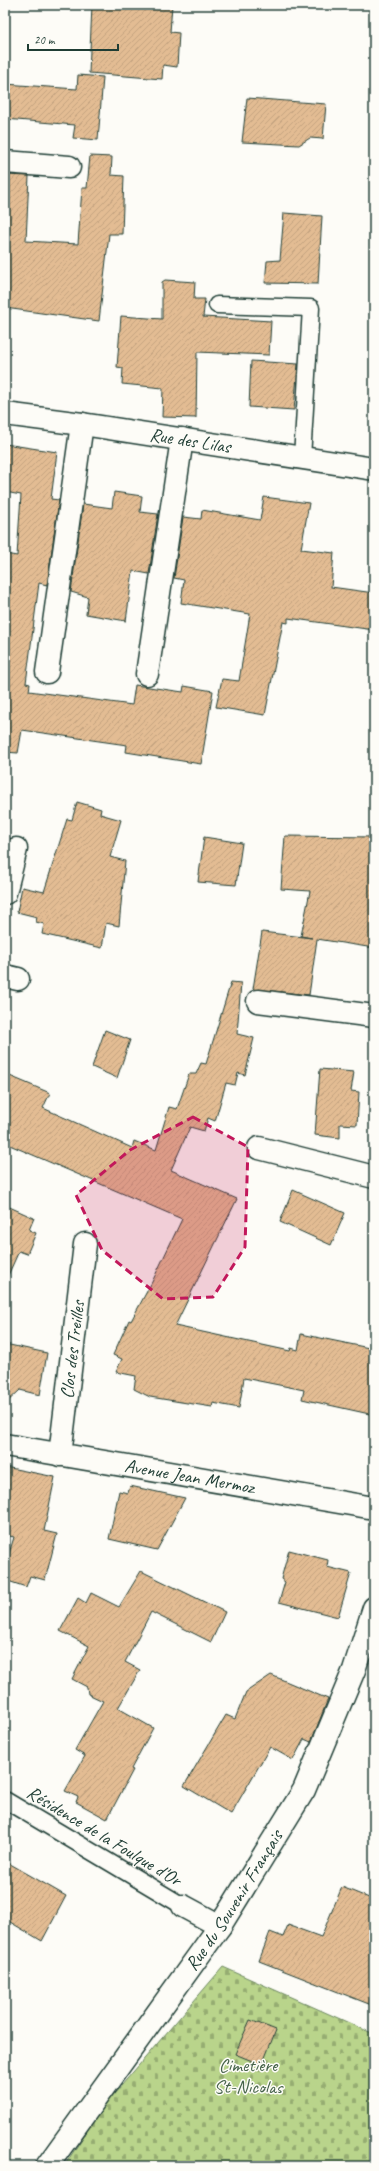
<svg xmlns="http://www.w3.org/2000/svg" width="379" height="2171" font-family="Caveat,sans-serif">
  <defs>
    <pattern id="cemetery-stones" width="16" height="16" patternUnits="userSpaceOnUse"><rect width="16" height="16" fill="#b9d48b"/><path d="M2 7V4a2 2 0 0 1 4 0v3zM10 15v-3a2 2 0 0 1 4 0v3z" fill="#96ad72"/></pattern>
    <pattern id="building-hatch" width="6" height="6" patternUnits="userSpaceOnUse"><rect width="6" height="6" fill="#e3bc93"/><path d="M-1 1l2-2M0 6l6-6M5 7l2-2" fill="none" stroke="#c2a27f"/></pattern>
  </defs>
  <rect width="100%" height="100%" fill="#fdfcf7"/>
  <filter id="ink" filterUnits="userSpaceOnUse"><feTurbulence type="fractalNoise" baseFrequency=".025" numOctaves="2"/><feDisplacementMap in="SourceGraphic" scale="8" xChannelSelector="R" yChannelSelector="G"/><feConvolveMatrix kernelMatrix="1 2 1 2 8 2 1 2 1" color-interpolation-filters="sRGB"/></filter>
  <g filter="url(#ink)">
    <path fill="url(#cemetery-stones)" stroke="#6c8860" d="M 223,1967 L 374,2034 L 374,2166 L 64,2166 L 103,2107 Z"/>
    <path fill="url(#building-hatch)" stroke="#1f3d34" d="M 92,5 L 172,5 L 170,32 L 179,33 L 177,67 L 163,65 L 162,79 L 89,73 Z
      M 78,75 L 103,77 L 98,140 L 73,138 L 75,125 L 5,119 L 5,84 L 77,89 Z
      M 247,98 L 326,104 L 323,139 L 310,138 L 299,145 L 242,142 Z
      M 90,156 L 112,157 L 111,175 L 124,176 L 122,234 L 109,234 L 99,321 L 5,308 L 5,175 L 29,176 L 26,241 L 78,244 L 82,188 L 87,188 Z
      M 284,213 L 322,216 L 318,284 L 265,283 L 267,261 L 280,260 Z
      M 165,280 L 195,282 L 194,299 L 205,299 L 203,317 L 271,321 L 269,355 L 197,352 L 196,418 L 162,417 L 163,388 L 122,384 L 123,368 L 117,367 L 121,316 L 162,319 L 162,282 Z
      M 251,361 L 298,364 L 294,410 L 249,407 Z
      M 5,444 L 57,452 L 51,499 L 59,500 L 47,585 L 39,583 L 26,683 L 30,684 L 29,691 L 132,705 L 135,685 L 183,692 L 184,686 L 213,691 L 201,764 L 126,752 L 127,745 L 22,730 L 18,753 L 5,752 L 5,554 L 17,556 L 21,495 L 5,492 Z
      M 114,492 L 142,496 L 140,512 L 158,514 L 149,574 L 133,571 L 126,621 L 86,614 L 88,597 L 71,592 L 83,504 L 112,508 Z
      M 264,497 L 309,503 L 301,549 L 334,553 L 331,587 L 374,593 L 374,630 L 288,618 L 288,623 L 283,622 L 265,715 L 216,707 L 222,679 L 239,681 L 250,614 L 181,603 L 184,580 L 174,578 L 183,517 L 201,519 L 202,510 L 260,520 Z
      M 77,802 L 101,809 L 100,814 L 121,820 L 110,857 L 125,861 L 119,926 L 106,923 L 102,948 L 42,934 L 44,924 L 36,922 L 37,917 L 17,912 L 22,887 L 44,892 L 67,819 L 72,820 Z
      M 285,836 L 374,837 L 374,948 L 317,939 L 309,995 L 253,989 L 262,932 L 312,938 L 301,936 L 310,891 L 281,889 Z
      M 204,837 L 242,843 L 236,885 L 198,882 Z
      M 231,982 L 241,983 L 237,1034 L 254,1038 L 245,1075 L 238,1073 L 235,1085 L 226,1083 L 215,1121 L 208,1118 L 204,1131 L 190,1127 L 171,1170 L 237,1199 L 175,1326 L 290,1351 L 291,1348 L 298,1350 L 301,1334 L 374,1349 L 374,1415 L 302,1399 L 304,1390 L 244,1378 L 239,1408 L 213,1403 L 212,1407 L 150,1397 L 134,1389 L 136,1376 L 116,1372 L 122,1359 L 113,1355 L 129,1320 L 131,1321 L 152,1282 L 182,1219 L 5,1143 L 5,1074 L 50,1093 L 43,1108 L 132,1148 L 134,1141 L 156,1150 L 169,1107 L 177,1109 L 189,1074 L 196,1074 L 201,1063 L 206,1064 Z
      M 105,1030 L 130,1040 L 117,1078 L 92,1067 Z
      M 320,1069 L 354,1072 L 351,1091 L 359,1092 L 357,1125 L 340,1124 L 340,1138 L 315,1135 Z
      M 293,1190 L 345,1213 L 331,1245 L 280,1222 Z
      M 5,1205 L 34,1218 L 29,1230 L 36,1233 L 27,1254 L 19,1251 L 5,1282 Z
      M 5,1344 L 47,1353 L 40,1395 L 20,1390 L 5,1404 Z
      M 5,1467 L 55,1477 L 44,1531 L 57,1534 L 45,1580 L 30,1576 L 26,1587 L 5,1580 L 5,1567 L 14,1537 L 5,1535 Z
      M 130,1486 L 185,1498 L 157,1550 L 109,1539 L 119,1491 L 128,1493 Z
      M 289,1550 L 328,1560 L 327,1567 L 351,1573 L 338,1617 L 279,1602 L 285,1582 L 281,1579 Z
      M 141,1571 L 225,1612 L 211,1642 L 151,1612 L 125,1662 L 140,1670 L 118,1708 L 153,1728 L 131,1769 L 133,1770 L 107,1819 L 76,1802 L 78,1797 L 65,1791 L 85,1756 L 75,1750 L 103,1701 L 88,1694 L 87,1687 L 72,1679 L 89,1646 L 60,1631 L 78,1598 L 86,1603 L 91,1593 L 119,1607 Z
      M 271,1675 L 328,1699 L 311,1742 L 304,1739 L 293,1760 L 270,1747 L 231,1814 L 184,1786 L 226,1715 L 235,1719 L 246,1692 Z
      M 5,1861 L 66,1896 L 42,1941 L 5,1919 Z
      M 342,1887 L 374,1900 L 374,2006 L 259,1961 L 270,1932 L 283,1937 L 288,1925 L 321,1937 Z
      M 250,2020 L 276,2030 L 262,2065 L 235,2054 Z"/>
    <g fill="none" stroke-linecap="round" stroke-linejoin="round">
      <defs>
        <path id="lane" d="M 217,305 L 311,308 L 302,458
          M 5,1800 L 183,1906"/>
        <g id="street">
          <path d="M 5,162 L 69,167"/>
          <path id="s1" d="M 5,414 L 82,424 L 374,469"/>
          <path d="M 47,672 L 82,424"/>
          <path d="M 147,674 L 182,439"/>
          <path d="M 5,893 L 16,849"/>
          <path d="M 5,976 L 18,979"/>
          <path d="M 258,1001 L 374,1016"/>
          <path d="M 259,1148 L 374,1177"/>
          <path id="s2" d="M 60,1455 L 85,1244"/>
          <path d="M 183,1906 L 220,1926"/>
          <path id="s3" d="M 47,2166 L 220,1926 L 304,1790 L 354,1670 L 374,1608"/>
        </g>
        <g id="secondary">
          <path id="s4" d="M 5,1445 L 374,1508"/>
        </g>
      </defs>
      <use href="#lane" stroke="#1f3d34" stroke-width="19"/>
      <use href="#street" stroke="#1f3d34" stroke-width="25"/>
      <use href="#secondary" stroke="#1f3d34" stroke-width="25"/>
      <use href="#lane" stroke="#fdfcf7" stroke-width="16"/>
      <use href="#street" stroke="#fdfcf7" stroke-width="22"/>
      <use href="#secondary" stroke="#fdfcf7" stroke-width="22"/>
    </g>
  </g>
  <path fill="#c2185b" fill-opacity="0.2" stroke="#c2185b" stroke-width="3" stroke-dasharray="8 5" stroke-linejoin="round" d="M 193,1117 L 248,1147 L 245,1247 L 213,1297 L 163,1299 L 102,1250 L 76,1195 L 130,1150 Z"/>
  <g text-anchor="middle" dominant-baseline="central" stroke-width="3" stroke-linejoin="round" paint-order="stroke">
    <g font-size="19" fill="#1f3d34" stroke="#fdfcf7">
      <text stroke="none"><textPath href="#s1" startOffset="187">Rue des Lilas</textPath></text>
      <text stroke="none"><textPath href="#s2" startOffset="106">Clos des Treilles</textPath></text>
      <text stroke="none"><textPath href="#s4" startOffset="187">Avenue Jean Mermoz</textPath></text>
      <text transform="translate(104 1836) rotate(31)">Résidence de la Foulque d'Or</text>
      <text stroke="none"><textPath href="#s3" startOffset="325">Rue du Souvenir Français</textPath></text>
    </g>
    <g font-size="19" fill="#46634a" stroke="#fdfcf7">
      <text x="248" y="2065">Cimetière<tspan x="248" dy="22">St-Nicolas</tspan></text>
    </g>
  </g>
  <rect width="379" height="2171" fill="none" stroke="#fdfcf7" stroke-width="20"/>
  <rect x="10" y="10" width="359" height="2151" fill="none" stroke="#1f3d34" stroke-width="1.5" filter="url(#ink)"/>
  <path d="M28 44v6h90v-6" fill="none" stroke="#1f3d34" stroke-width="2"/>
  <text x="34" y="44" font-size="12" fill="#1f3d34" stroke="#fdfcf7" stroke-width="3" paint-order="stroke">20 m</text>
</svg>
